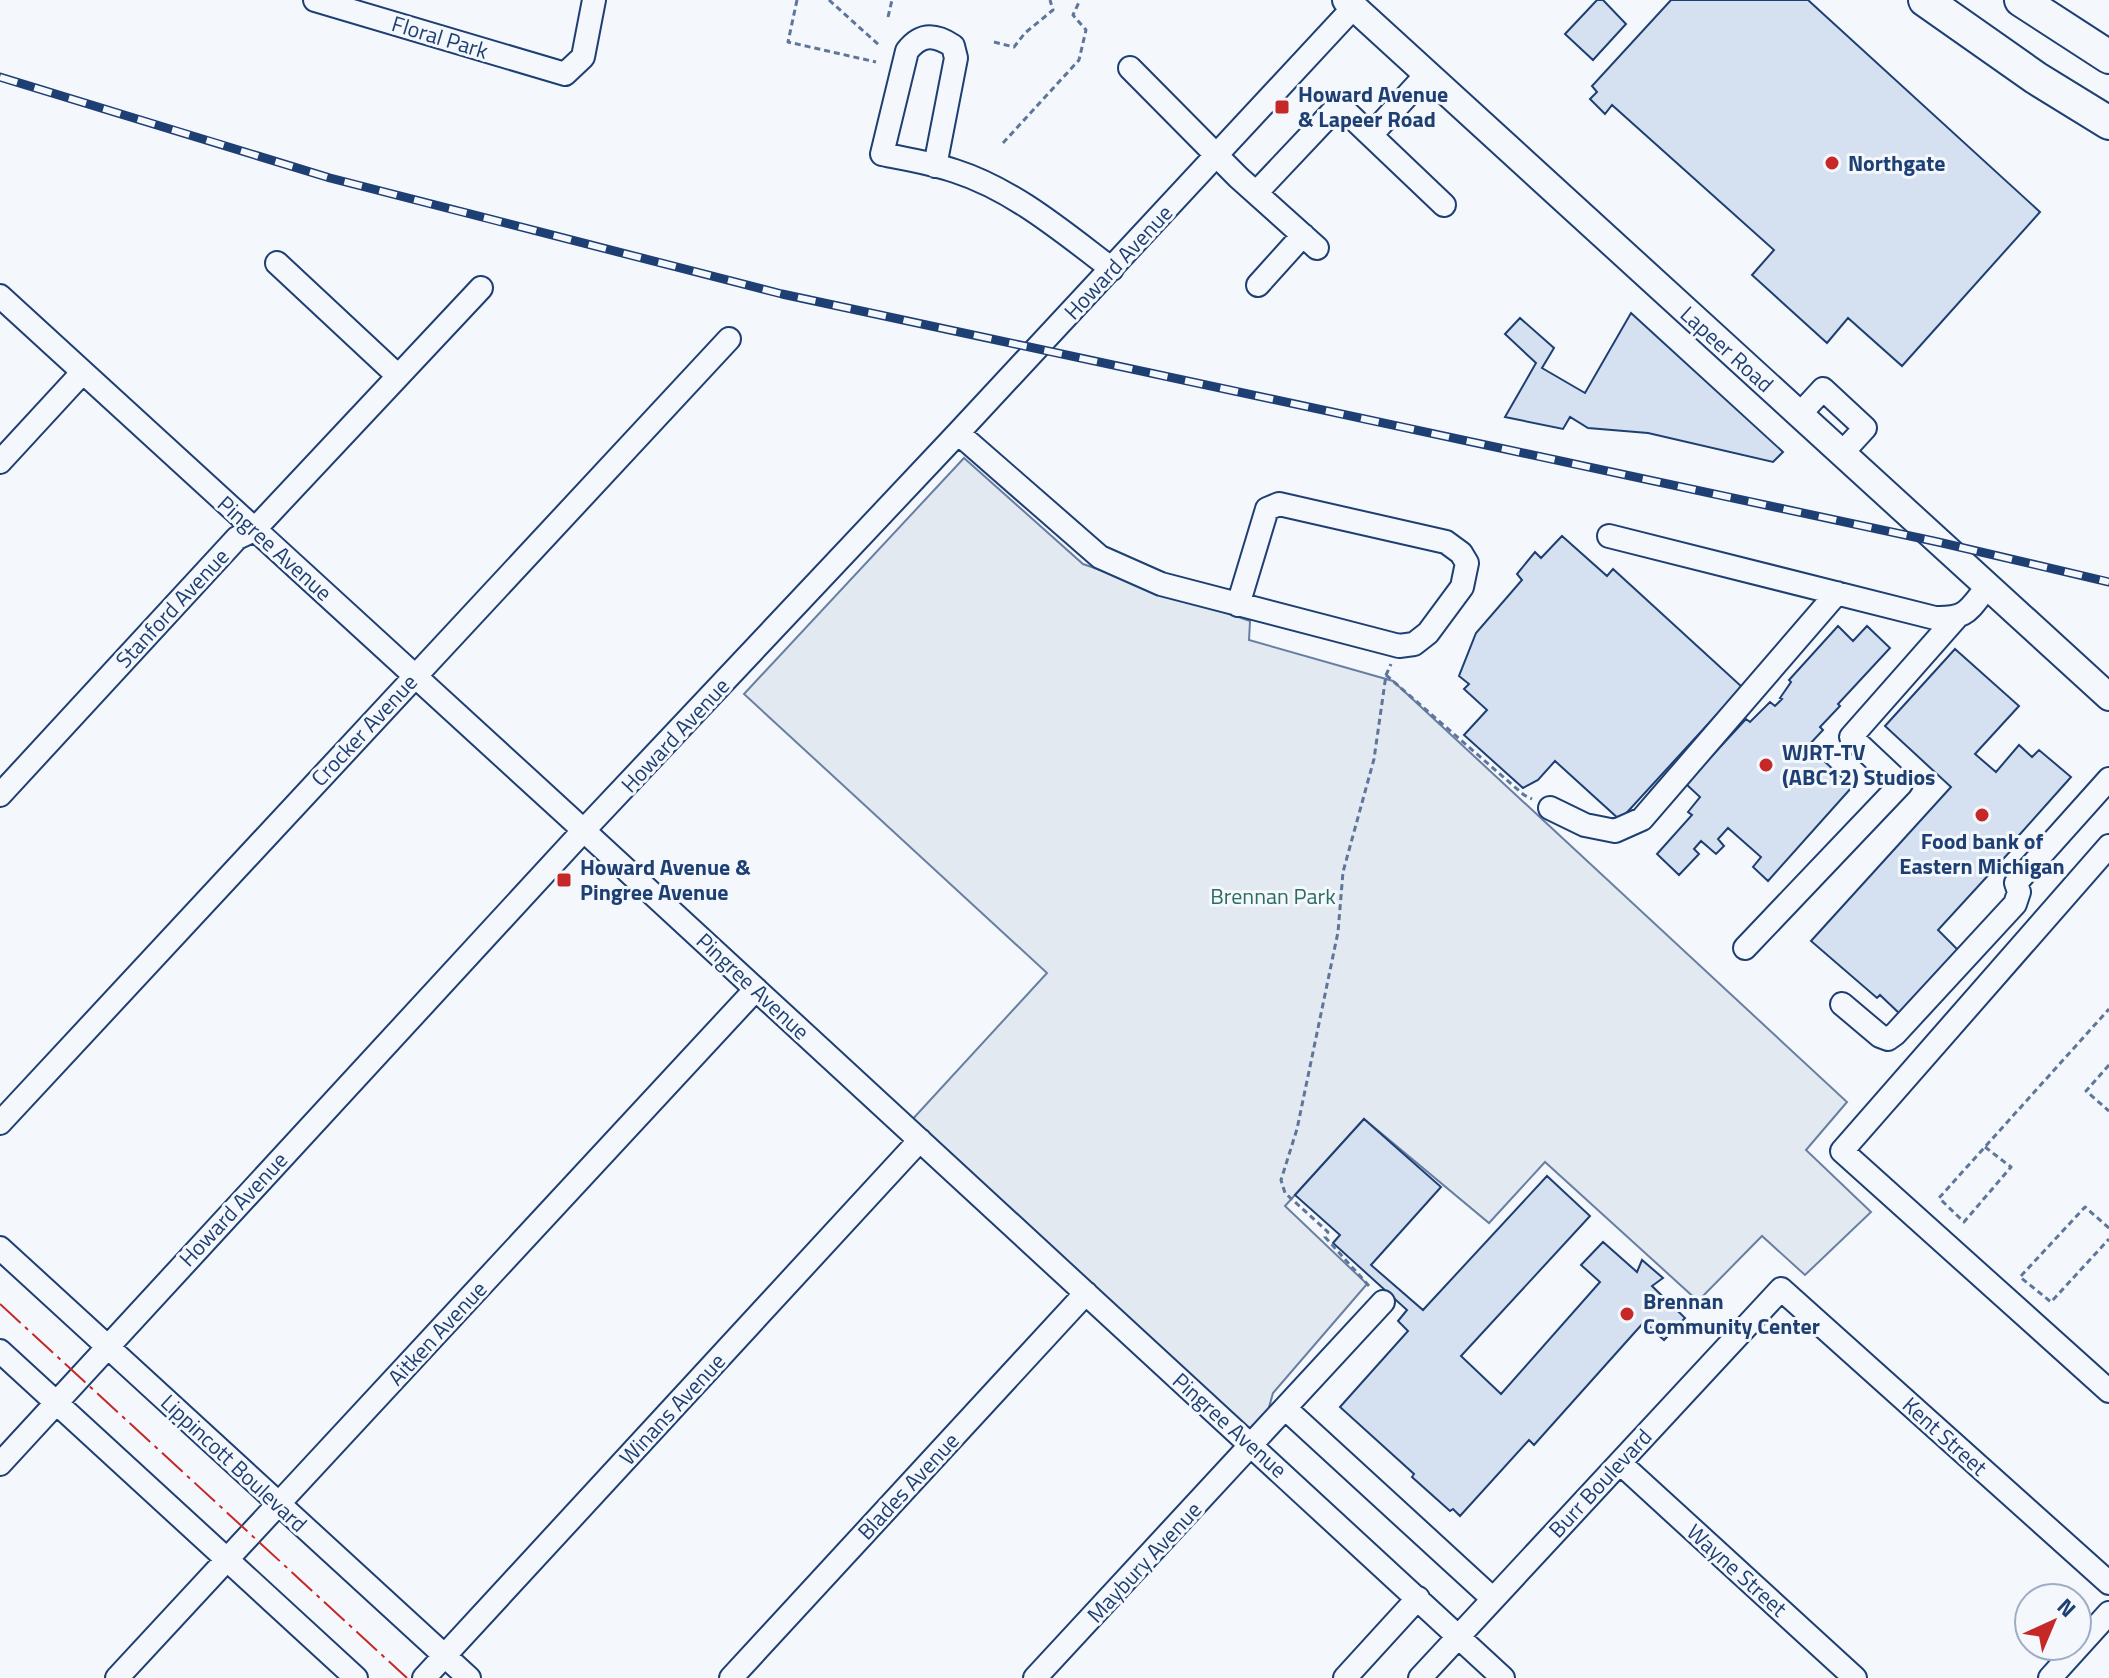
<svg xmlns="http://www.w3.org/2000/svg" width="2109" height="1678" font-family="'Titillium Web',sans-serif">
  <rect width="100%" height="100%" fill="#f4f7fb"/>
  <path fill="#e3e9f0" stroke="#687fa3" stroke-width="2" d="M 964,458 L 1083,564 L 1250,621 L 1249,640 L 1393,681 L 1847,1102 L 1806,1150 L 1871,1212 L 1805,1275 L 1762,1236 L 1698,1301 L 1545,1162 L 1489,1223 L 1364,1119 L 1285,1206 L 1367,1284 L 1273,1393 L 1266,1418 L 1251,1434 L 910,1122 L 1047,973 L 744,694 Z"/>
  <path fill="#d5e0f0" stroke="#1d3f73" stroke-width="2" d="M 1597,0 L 1603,0 L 1626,24 L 1593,60 L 1565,34 Z
    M 1671,0 L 1808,0 L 2040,212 L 1902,366 L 1848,318 L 1827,343 L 1752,275 L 1774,250 L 1612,105 L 1605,114 L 1590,99 L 1597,92 L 1592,86 Z
    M 1631,313 L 1783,452 L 1773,462 L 1648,433 L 1588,428 L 1570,417 L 1563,429 L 1505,417 L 1536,363 L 1505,334 L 1520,318 L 1554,348 L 1542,368 L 1585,393 Z
    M 1562,536 L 1607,576 L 1613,569 L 1742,687 L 1620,820 L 1555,761 L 1538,780 L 1523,788 L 1464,735 L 1487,710 L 1464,689 L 1469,684 L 1459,676 L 1476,633 L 1522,580 L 1517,574 L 1535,552 L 1541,558 Z
    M 1838,626 L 1853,641 L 1867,626 L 1890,648 L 1838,704 L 1840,706 L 1820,727 L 1823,730 L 1808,746 L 1852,787 L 1768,881 L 1753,867 L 1761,857 L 1728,828 L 1718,839 L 1724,846 L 1716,854 L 1701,841 L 1694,849 L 1699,854 L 1679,875 L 1657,854 L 1692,815 L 1688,812 L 1700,797 L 1686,784 L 1746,719 L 1750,722 L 1770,702 L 1775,706 L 1782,699 L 1780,698 L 1791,682 L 1789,680 Z
    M 1955,649 L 2019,706 L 1975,754 L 1996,772 L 2019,745 L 2032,757 L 2039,750 L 2071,777 L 2013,842 L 2016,845 L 1938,930 L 1958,950 L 1900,1014 L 1880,995 L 1877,998 L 1811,941 L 1951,787 L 1885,726 Z
    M 1364,1119 L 1441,1187 L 1371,1265 L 1423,1310 L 1547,1176 L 1590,1216 L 1461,1356 L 1501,1394 L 1600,1282 L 1581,1265 L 1603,1242 L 1637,1272 L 1642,1260 L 1663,1278 L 1652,1286 L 1685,1318 L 1664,1340 L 1644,1322 L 1534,1445 L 1529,1440 L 1460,1516 L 1453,1509 L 1450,1511 L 1412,1477 L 1414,1474 L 1340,1407 L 1408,1331 L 1398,1321 L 1407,1310 L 1333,1243 L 1340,1235 L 1295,1195 Z"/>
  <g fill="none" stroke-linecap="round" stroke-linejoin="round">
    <defs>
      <path id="minor" d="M 315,0 L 565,74 L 583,57 L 594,0
        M 1130,68 L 1238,177 L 1317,248
        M 1371,135 L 1426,75
        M 935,166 L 956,58 L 953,46 C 935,34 921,33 907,51 L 882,154 C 906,159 931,163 955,171 C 1014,190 1063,232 1112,269
        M 1256,193 L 1339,105 L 1444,205
        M 277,263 L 397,375
        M 1258,285 L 1303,235
        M 0,296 L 568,816 L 1503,1678
        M 1799,415 L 1823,389 L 1865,428 L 1842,453
        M 958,433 L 1100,557 L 1161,584 L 1399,646 L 1414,644 L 1428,633 L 1462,587 L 1467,563 L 1461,553 L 1446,542 L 1279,504 L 1267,509 L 1238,605
        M 0,462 L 82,373
        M 1609,536 L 1935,618 C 1968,619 1968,610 1988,586
        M 0,795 L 237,538 L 254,530 L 481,288
        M 1550,808 L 1585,825 L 1615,831 L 1642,819 L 1837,593
        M 2109,846 L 1842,1151 L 2109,1391
        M 1745,948 L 1901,784 L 1851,737 L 1956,618
        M 1842,1004 L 1880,1036 L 1888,1039 L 1895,1034 L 2015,904 L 2019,892 L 2016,883 L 2109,779
        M 0,1123 L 729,339
        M 0,1248 L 469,1678
        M 0,1351 L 356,1678
        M 1286,1409 L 1492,1598
        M 1620,1463 L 1855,1678
        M 0,1464 L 584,830 L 958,433 L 1353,8
        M 117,1678 L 756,989
        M 424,1678 L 920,1140
        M 731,1678 L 1086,1293
        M 1035,1678 L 1383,1302
        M 1345,1678 L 1418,1598
        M 1420,1678 L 1781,1289 L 2109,1583
        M 2050,1678 L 2109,1613"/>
      <path id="major" d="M 1346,0 L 2109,697"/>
      <path id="highway" d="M 1925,0 L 2036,78 L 2109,123
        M 2021,0 L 2109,57"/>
    </defs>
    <use href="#minor" stroke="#1d3f73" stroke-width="26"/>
    <use href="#major" stroke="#1d3f73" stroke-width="30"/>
    <use href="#highway" stroke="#1d3f73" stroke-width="36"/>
    <path stroke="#5e769c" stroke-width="3" stroke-dasharray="6 4" stroke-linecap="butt" d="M 797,0 L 788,42 L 876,62
      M 829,0 L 880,46
      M 888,17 L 892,0
      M 994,42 L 1014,47 L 1025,33 L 1053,10 L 1050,0
      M 1003,143 L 1079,60 L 1086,30 L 1073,15 L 1080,0
      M 1386,675 L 1524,795 L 1532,799
      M 2109,1065 L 2086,1091 L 2109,1111
      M 1985,1147 L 2011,1167 L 1964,1222 L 1939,1198 L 2109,1009
      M 2109,1228 L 2085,1207 L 2020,1277 L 2051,1302 L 2109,1239
      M 1369,1286 L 1325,1237 L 1328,1232 L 1285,1193 L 1281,1180 L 1297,1129 L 1338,932 L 1343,872 L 1374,759 L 1386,675 L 1391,664"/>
    <use href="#minor" stroke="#f4f7fb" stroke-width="22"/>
    <use href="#major" stroke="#f4f7fb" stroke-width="26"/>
    <use href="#highway" stroke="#f4f7fb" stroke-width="32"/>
    <defs>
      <path id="rail" d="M 0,77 L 330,178 L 782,294 L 1938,542 L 2109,582"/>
    </defs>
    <use href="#rail" stroke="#1d3f73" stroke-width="9"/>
    <use href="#rail" stroke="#f4f7fb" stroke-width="6" stroke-dasharray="18" stroke-linecap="butt"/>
    <path stroke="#c62828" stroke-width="2" stroke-dasharray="28 6 4 6" stroke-linecap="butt" d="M 0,1304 L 407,1678"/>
  </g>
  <g fill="#c62828" stroke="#f4f7fb" stroke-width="3">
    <rect x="1274" y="99" width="16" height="16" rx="4"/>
    <circle cx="1832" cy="163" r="8"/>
    <circle cx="1766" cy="765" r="8"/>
    <circle cx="1982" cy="815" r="8"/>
    <rect x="556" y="872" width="16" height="16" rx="4"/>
    <circle cx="1627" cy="1314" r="8"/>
  </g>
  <g text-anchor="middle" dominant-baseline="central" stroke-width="6" stroke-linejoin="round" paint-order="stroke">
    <g font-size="22" fill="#1d3f73" stroke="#f4f7fb">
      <text transform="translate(440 37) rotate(17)">Floral Park</text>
      <text transform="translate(1118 262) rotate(-47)">Howard Avenue</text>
      <text transform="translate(1727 349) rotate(42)">Lapeer Road</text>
      <text transform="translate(275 548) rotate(42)">Pingree Avenue</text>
      <text transform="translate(172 608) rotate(-47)">Stanford Avenue</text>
      <text transform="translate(364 730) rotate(-47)">Crocker Avenue</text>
      <text transform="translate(675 735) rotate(-47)">Howard Avenue</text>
      <text transform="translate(753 986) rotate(43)">Pingree Avenue</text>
      <text transform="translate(233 1209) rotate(-47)">Howard Avenue</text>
      <text transform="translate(437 1333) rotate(-47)">Aitken Avenue</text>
      <text transform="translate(672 1409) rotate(-47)">Winans Avenue</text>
      <text transform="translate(1230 1425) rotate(42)">Pingree Avenue</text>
      <text transform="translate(1945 1436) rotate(42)">Kent Street</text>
      <text transform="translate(234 1463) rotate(43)">Lippincott Boulevard</text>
      <text transform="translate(1600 1483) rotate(-47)">Burr Boulevard</text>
      <text transform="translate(908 1486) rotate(-47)">Blades Avenue</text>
      <text transform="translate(1144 1562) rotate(-47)">Maybury Avenue</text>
      <text transform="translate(1737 1570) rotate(42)">Wayne Street</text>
    </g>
    <g font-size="22" font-weight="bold" fill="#1d3f73" stroke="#f4f7fb" text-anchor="start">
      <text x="1298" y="94">Howard Avenue<tspan x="1298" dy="25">&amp; Lapeer Road</tspan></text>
      <text x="1848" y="163">Northgate</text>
      <text x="1782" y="752">WJRT-TV<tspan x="1782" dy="25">(ABC12) Studios</tspan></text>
      <text x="1982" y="841" text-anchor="middle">Food bank of<tspan x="1982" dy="25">Eastern Michigan</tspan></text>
      <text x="580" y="867">Howard Avenue &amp;<tspan x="580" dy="25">Pingree Avenue</tspan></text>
      <text x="1643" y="1301">Brennan<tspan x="1643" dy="25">Community Center</tspan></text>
    </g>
    <g font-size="22" fill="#2c6c60" stroke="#f4f7fb">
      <text x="1273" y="896">Brennan Park</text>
    </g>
  </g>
  <g transform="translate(2053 1622) rotate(44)"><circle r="38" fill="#f4f7fb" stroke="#9eadc5" stroke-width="2"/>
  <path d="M0-6L14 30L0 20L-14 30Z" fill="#c62828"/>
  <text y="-12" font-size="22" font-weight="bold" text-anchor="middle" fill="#1d3f73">N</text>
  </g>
</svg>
